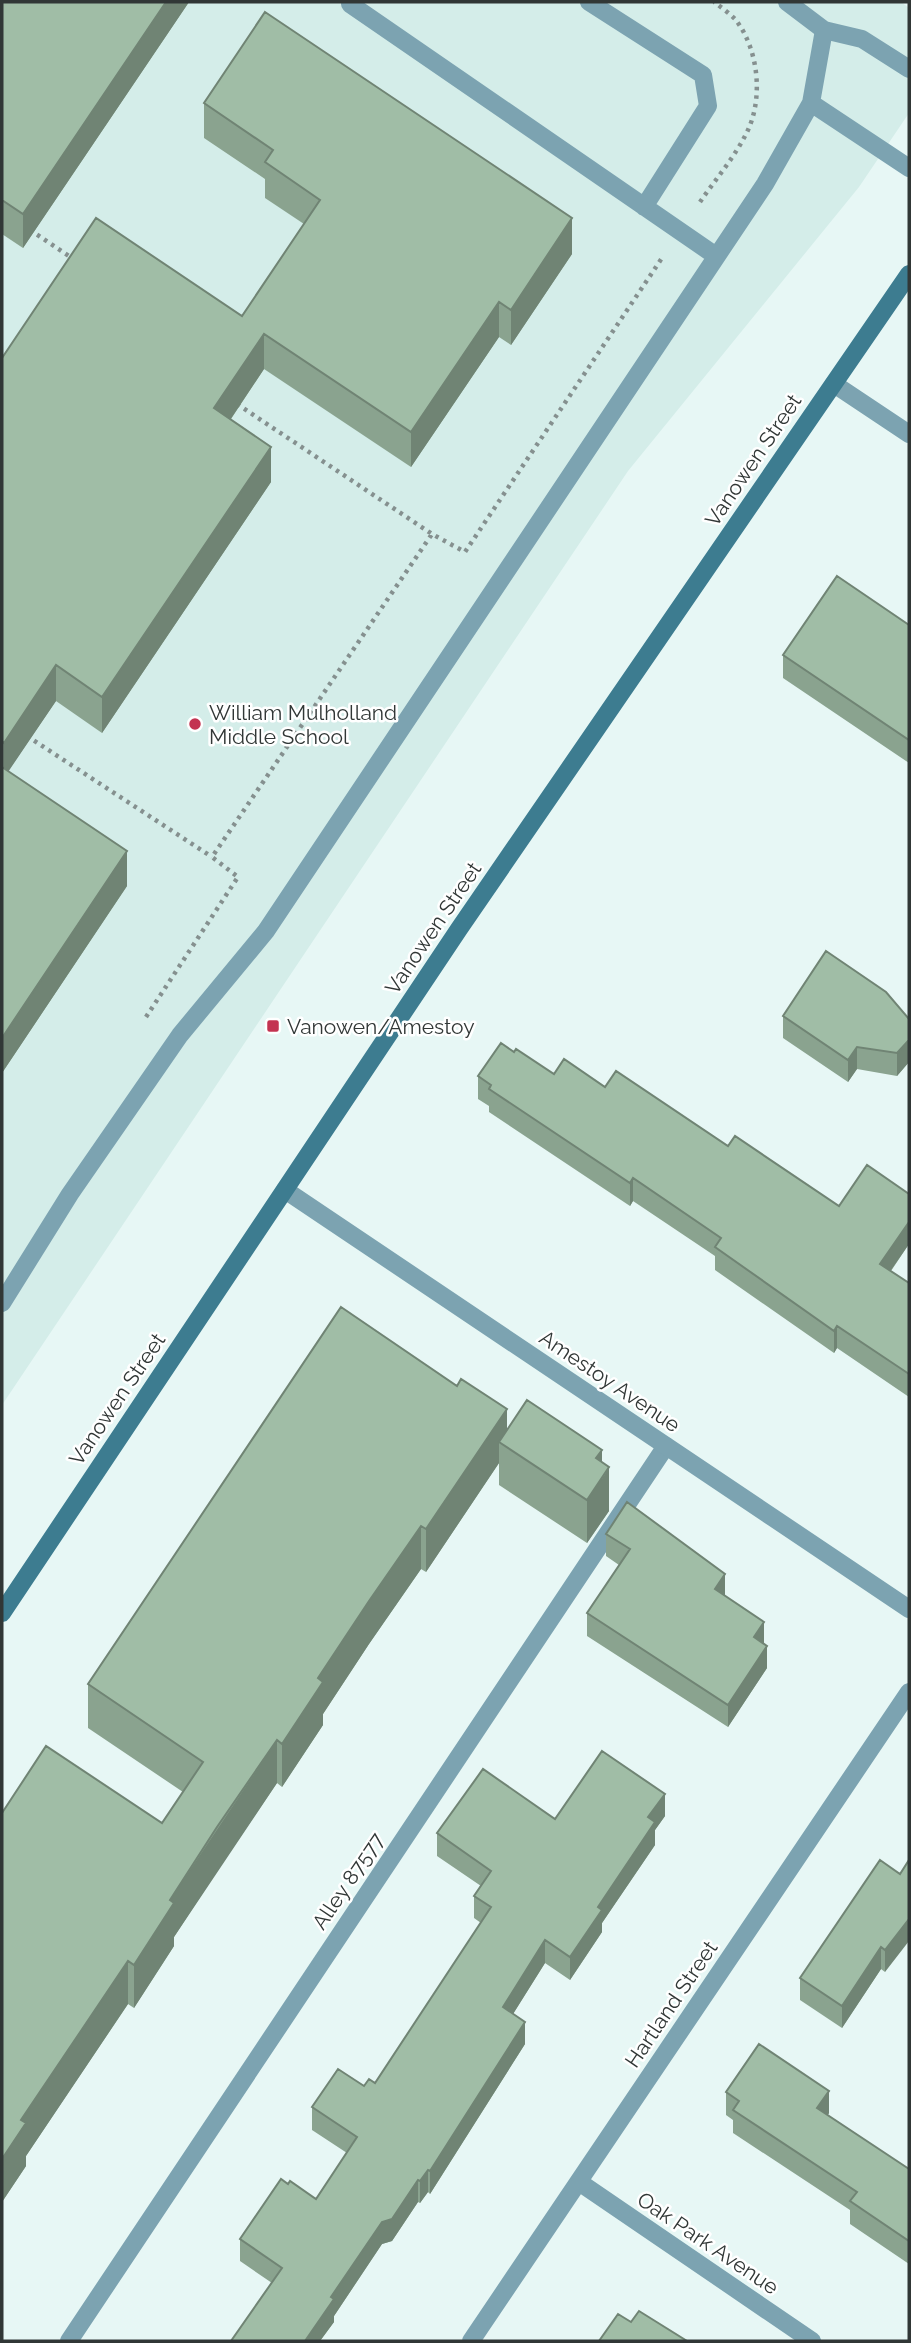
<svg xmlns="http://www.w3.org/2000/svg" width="911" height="2343" font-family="Raleway,sans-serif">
  <rect width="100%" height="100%" fill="#e7f7f5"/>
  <path fill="#d4ede9" d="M 2,2 L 901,2 L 909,8 L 909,113 L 859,187 L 628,471 L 2,1405 Z"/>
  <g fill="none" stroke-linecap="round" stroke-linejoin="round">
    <path stroke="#85908f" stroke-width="4.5" stroke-dasharray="3.5 5" stroke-linecap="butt" d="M 700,202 C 715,180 734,158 746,134 C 764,100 759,49 735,19 C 729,13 721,7 714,2
      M 30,230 L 75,260
      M 237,404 L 432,534
      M 27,736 L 212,857
      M 146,1017 L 238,877 L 212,857 L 432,534 L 465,552 L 662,258"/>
    <path stroke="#7ca3b1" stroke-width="18" d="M 352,2 L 350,4 L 716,256
      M 589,2 L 703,75 L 708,106 L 644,207
      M 787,2 L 824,30 L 862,39 L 909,69
      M 811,103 L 909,168
      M 2,1303 L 70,1194 L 180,1035 L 266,931 L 765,184 L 811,103 L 824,30
      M 69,2341 L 666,1446"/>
    <path stroke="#7ca3b1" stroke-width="18" d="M 834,384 L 909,434
      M 579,2182 L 812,2341
      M 471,2341 L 909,1692"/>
    <path stroke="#7ca3b1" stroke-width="18" d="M 285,1190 L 909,1609"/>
    <path stroke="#3d7c90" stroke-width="18" d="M 2,1613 L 459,929 L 909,274"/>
  </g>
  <path fill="#8aa38f" d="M 2,2 L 189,2 L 23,248 L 2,234 Z
    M 204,103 L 572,254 L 511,345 L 499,337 L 411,467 L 264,369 L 231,419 L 271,482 L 102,733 L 56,701 L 8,771 L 127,886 L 2,1073 L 2,358 L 242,316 L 304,224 L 265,198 L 265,179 L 204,138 Z
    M 909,625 L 909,763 L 783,678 L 783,655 Z
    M 783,1016 L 909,1019 L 909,1062 L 897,1076 L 857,1069 L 848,1082 L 783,1038 Z
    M 514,1052 L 554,1074 L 605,1087 L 728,1146 L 909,1244 L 891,1271 L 909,1283 L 909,1397 L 837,1348 L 834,1353 L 715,1270 L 715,1256 L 633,1201 L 630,1206 L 489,1112 L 489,1106 L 478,1099 L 478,1076 Z
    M 507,1431 L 602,1462 L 609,1511 L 587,1543 L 499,1485 L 499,1463 L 426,1572 L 421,1569 L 369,1644 L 323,1714 L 323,1725 L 282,1787 L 277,1783 L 217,1871 L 174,1937 L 174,1946 L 134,2008 L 128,2004 L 26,2156 L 26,2166 L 2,2202 L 2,1813 L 162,1823 L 183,1792 L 88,1728 L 88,1684 Z
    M 606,1534 L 725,1596 L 767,1668 L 728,1727 L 587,1636 L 587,1613 L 619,1565 L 606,1556 Z
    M 665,1816 L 655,1830 L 655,1845 L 602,1923 L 602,1932 L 570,1980 L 545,1963 L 513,2014 L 525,2044 L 430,2194 L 428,2192 L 420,2203 L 418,2202 L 392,2241 L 382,2244 L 334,2316 L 334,2322 L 320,2341 L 231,2341 L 272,2283 L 240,2261 L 240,2239 L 288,2184 L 316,2199 L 347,2153 L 312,2130 L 312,2107 L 375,2083 L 481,1923 L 474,1918 L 474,1896 L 481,1886 L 437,1856 L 437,1833 L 555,1819 Z
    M 900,1874 L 885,1972 L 881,1969 L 842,2028 L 800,2000 L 800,1978 Z
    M 726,2092 L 829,2113 L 828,2115 L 909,2169 L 909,2264 L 850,2224 L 850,2210 L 733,2133 L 733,2120 L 726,2115 Z"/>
  <path fill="#708474" d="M 166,2 L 189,2 L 23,248 L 23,214 Z
    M 572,218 L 572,254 L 511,345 L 511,310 Z
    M 499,302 L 499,337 L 411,467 L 411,432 Z
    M 264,334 L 264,369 L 214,444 L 214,408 Z
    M 271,447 L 271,482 L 102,733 L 102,697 Z
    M 56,665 L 56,701 L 4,778 L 4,743 Z
    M 127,851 L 127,886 L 2,1073 L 2,1038 Z
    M 909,1040 L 909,1062 L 897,1076 L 897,1053 Z
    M 857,1047 L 857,1069 L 848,1082 L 848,1060 Z
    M 633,1178 L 633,1201 L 630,1206 L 630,1183 Z
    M 909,1222 L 909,1244 L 880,1286 L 880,1264 Z
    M 837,1326 L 837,1348 L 834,1353 L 834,1331 Z
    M 507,1409 L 507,1447 L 499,1442 L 499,1463 L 426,1572 L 426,1529 Z
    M 602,1450 L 602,1479 L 609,1467 L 609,1511 L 587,1543 L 587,1500 L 596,1458 Z
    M 421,1526 L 421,1569 L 369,1644 L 323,1714 L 323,1725 L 282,1787 L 282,1744 L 318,1678 L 369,1601 Z
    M 725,1574 L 725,1597 L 715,1589 Z
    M 764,1622 L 764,1645 L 754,1637 Z
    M 767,1646 L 767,1668 L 728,1727 L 728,1705 Z
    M 277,1740 L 277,1783 L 174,1937 L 174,1946 L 134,2008 L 134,1965 L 170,1900 Z
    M 665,1794 L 665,1816 L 655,1830 L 655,1845 L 602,1923 L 602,1932 L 570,1980 L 570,1957 L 648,1817 Z
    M 909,1919 L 909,1941 L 885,1972 L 885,1950 Z
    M 545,1940 L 545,1963 L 503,2030 L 503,2007 Z
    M 881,1947 L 881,1969 L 842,2028 L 842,2006 Z
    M 128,1961 L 128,2004 L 26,2156 L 26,2166 L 2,2202 L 2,2159 L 21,2120 Z
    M 525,2022 L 525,2044 L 430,2194 L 430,2171 Z
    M 829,2091 L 829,2113 L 817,2130 L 817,2108 Z
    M 428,2170 L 428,2192 L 420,2203 L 420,2181 Z
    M 418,2180 L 418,2202 L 392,2241 L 382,2244 L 334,2316 L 334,2322 L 320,2341 L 305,2341 L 331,2297 L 382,2222 Z"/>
  <path fill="#a0bda6" stroke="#708474" stroke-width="2" d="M 2,2 L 166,2 L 23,214 L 2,200 Z
    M 265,12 L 572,218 L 511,310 L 499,302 L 411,432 L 264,334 L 214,408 L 271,447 L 102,697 L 56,665 L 4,743 L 2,741 L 2,358 L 96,218 L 242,316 L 320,200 L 265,162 L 273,150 L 204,103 Z
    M 837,576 L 909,625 L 909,740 L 783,655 Z
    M 2,767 L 127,851 L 2,1038 Z
    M 826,951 L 886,992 L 909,1019 L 909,1040 L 897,1053 L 857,1047 L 848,1060 L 783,1016 Z
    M 501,1043 L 514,1052 L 516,1049 L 554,1074 L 564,1059 L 605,1087 L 616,1071 L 728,1146 L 735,1136 L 839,1206 L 867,1165 L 909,1194 L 909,1222 L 880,1264 L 909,1283 L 909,1374 L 837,1326 L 834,1331 L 715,1247 L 721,1238 L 633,1178 L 630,1183 L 489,1089 L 491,1085 L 478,1076 Z
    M 341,1307 L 457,1386 L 461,1379 L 507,1409 L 426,1529 L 421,1526 L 369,1601 L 318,1678 L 323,1682 L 282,1744 L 277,1740 L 217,1827 L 170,1900 L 174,1903 L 134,1965 L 128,1961 L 21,2120 L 26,2123 L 2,2159 L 2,1813 L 46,1746 L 162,1823 L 203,1762 L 88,1684 Z
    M 527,1400 L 602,1450 L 596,1458 L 609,1467 L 587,1500 L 499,1442 Z
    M 627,1502 L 725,1574 L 715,1589 L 764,1622 L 754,1637 L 767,1646 L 728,1705 L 587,1613 L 630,1549 L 606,1534 Z
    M 602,1751 L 665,1794 L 648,1817 L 655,1822 L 598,1907 L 602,1910 L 570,1957 L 545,1940 L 503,2007 L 525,2022 L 430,2171 L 428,2170 L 420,2181 L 418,2180 L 392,2219 L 382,2222 L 331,2297 L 334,2299 L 305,2341 L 231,2341 L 282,2268 L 240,2239 L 281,2179 L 288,2184 L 290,2181 L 316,2199 L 357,2137 L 312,2107 L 338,2069 L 364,2086 L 369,2079 L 375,2083 L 491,1907 L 474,1896 L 491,1871 L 437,1833 L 483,1769 L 555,1819 Z
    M 880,1860 L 900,1874 L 909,1860 L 909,1919 L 885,1950 L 881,1947 L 842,2006 L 800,1978 Z
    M 759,2044 L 829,2091 L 817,2108 L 909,2169 L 909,2241 L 850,2201 L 857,2192 L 733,2110 L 739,2101 L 726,2092 Z
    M 639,2311 L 687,2341 L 599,2341 L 618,2314 L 631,2322 Z"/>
  <g fill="#c33351" stroke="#fff" stroke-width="2.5">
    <circle cx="195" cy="724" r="7"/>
    <rect x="266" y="1019" width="14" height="14" rx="3.5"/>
  </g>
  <g text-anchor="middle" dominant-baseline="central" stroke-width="5" stroke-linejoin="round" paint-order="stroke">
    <g font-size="21" fill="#313736" stroke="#fff">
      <text transform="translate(753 460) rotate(-56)">Vanowen Street</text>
      <text transform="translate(433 928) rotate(-56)">Vanowen Street</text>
      <text transform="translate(610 1381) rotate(34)">Amestoy Avenue</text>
      <text transform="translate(117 1399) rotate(-56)">Vanowen Street</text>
      <text transform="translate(348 1881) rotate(-56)">Alley 87577</text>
      <text transform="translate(671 2004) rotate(-56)">Hartland Street</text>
      <text transform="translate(708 2243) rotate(34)">Oak Park Avenue</text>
    </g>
    <g font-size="21" fill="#313736" stroke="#fff" text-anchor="start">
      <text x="209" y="712">William Mulholland<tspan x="209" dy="24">Middle School</tspan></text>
      <text x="287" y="1026">Vanowen/Amestoy</text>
    </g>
  </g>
  <rect width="911" height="2343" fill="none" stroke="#313736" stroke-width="7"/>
</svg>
